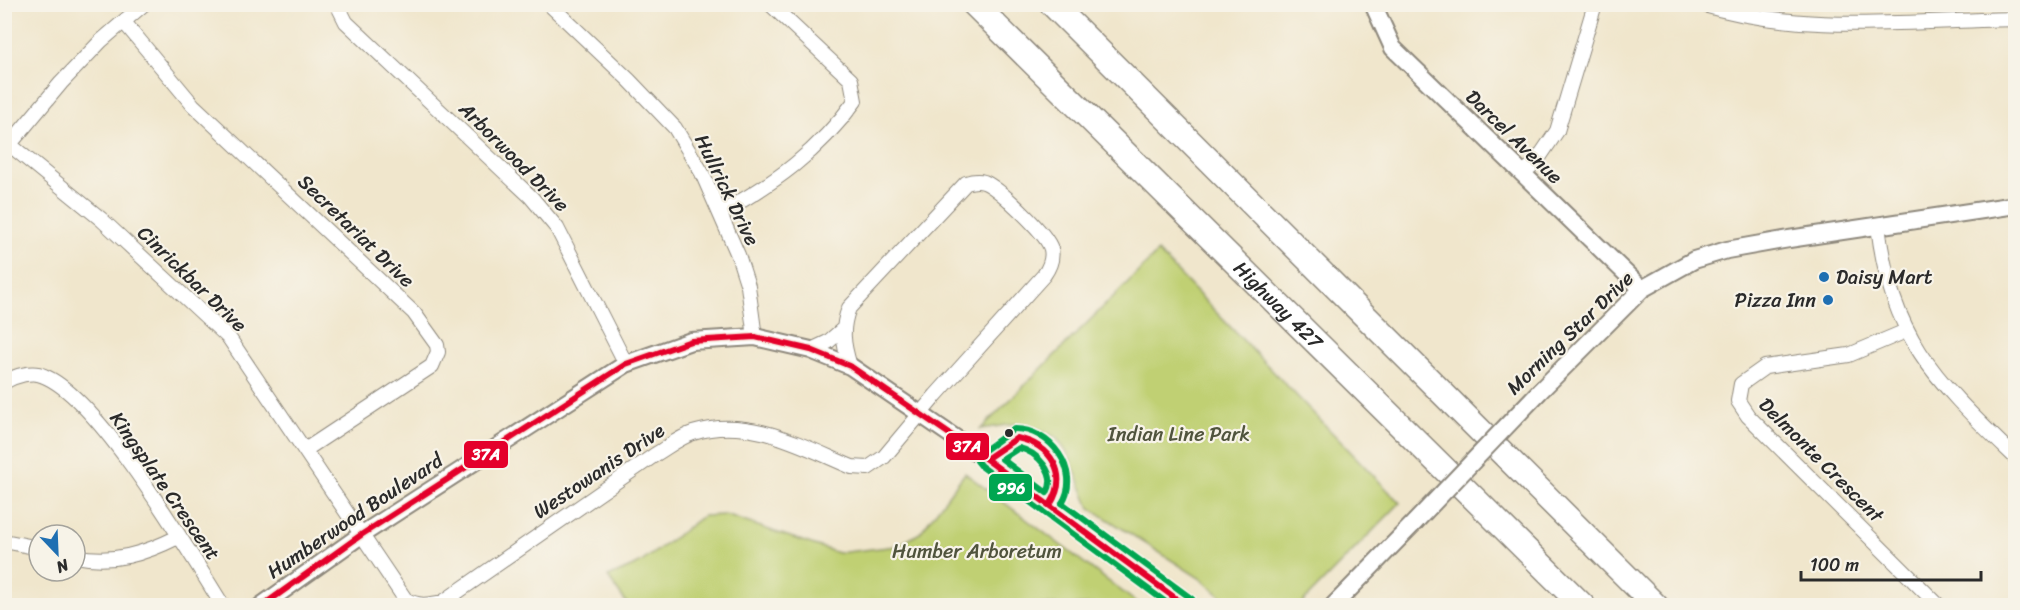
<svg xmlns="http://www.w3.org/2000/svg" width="2020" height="610" font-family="Sriracha,sans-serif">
  <rect width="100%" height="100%" fill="#f7f3e8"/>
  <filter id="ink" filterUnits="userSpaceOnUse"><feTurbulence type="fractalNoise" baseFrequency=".0167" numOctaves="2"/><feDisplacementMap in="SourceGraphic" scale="12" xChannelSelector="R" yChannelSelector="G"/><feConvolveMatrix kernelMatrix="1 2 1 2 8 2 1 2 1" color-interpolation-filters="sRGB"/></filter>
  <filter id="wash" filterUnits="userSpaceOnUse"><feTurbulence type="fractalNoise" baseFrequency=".008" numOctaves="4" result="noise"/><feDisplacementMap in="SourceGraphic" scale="24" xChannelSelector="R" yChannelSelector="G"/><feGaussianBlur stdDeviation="1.35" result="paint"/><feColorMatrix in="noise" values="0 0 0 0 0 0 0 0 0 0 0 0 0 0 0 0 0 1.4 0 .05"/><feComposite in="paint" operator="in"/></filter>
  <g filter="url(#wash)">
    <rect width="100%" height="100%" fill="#f0e6cc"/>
    <path fill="#c0d073" stroke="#767e4f" stroke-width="1.5" d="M 1158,252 L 1400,503 L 1300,605 L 1231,605 L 1201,579 L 1090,508 L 1068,454 L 1056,437 L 1020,423 L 981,429 Z
      M 965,473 L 1140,605 L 628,605 L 608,577 L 640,563 L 703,516 L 725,515 L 838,553 L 897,546 L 920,533 Z"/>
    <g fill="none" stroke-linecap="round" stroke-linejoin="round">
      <path stroke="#74c1ee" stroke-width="4" d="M 816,606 L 825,606
        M 920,606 L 930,604"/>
    </g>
  </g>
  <g filter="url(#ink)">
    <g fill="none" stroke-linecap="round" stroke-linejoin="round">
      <defs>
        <path id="minor" d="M 337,4 L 346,22 L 531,197 L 557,228 L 626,364
          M 549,4 L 629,80 L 675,128 L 702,173 L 738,255 L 748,286 L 755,337
          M 1701,4 C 1801,35 1912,21 2016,19
          M 124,22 L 193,105 L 414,313 L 437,345 L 438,352 L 432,366 L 305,450
          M 4,140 L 101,219 L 229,338 L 405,599 C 418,607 428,605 443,602 L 656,454 C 668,447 680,437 693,433 C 748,415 802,446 852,467 L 868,468 L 884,457 L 936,395 L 1044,275 C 1049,268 1053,258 1051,249 C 1047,234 999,188 984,182 C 978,180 972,181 966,183 L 849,308 C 841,329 843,344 850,366
          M 5,150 L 61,83 L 101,41 L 144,4
          M 1522,174 L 1536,162 L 1557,131 L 1595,4
          M 720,213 C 775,183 818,152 855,101 L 851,80 L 770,4
          M 1878,226 C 1892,341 1937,381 2016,458
          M 1906,331 L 1849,355 L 1765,367 L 1741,384 L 1738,401 L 1748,416 L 1939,606
          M 811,350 L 828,342 L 843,329
          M 4,382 C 15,376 32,370 44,376 C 99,398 189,552 223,606
          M 4,541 L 39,548
          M 75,556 C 113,564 144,554 178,537"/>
        <path id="tertiary" d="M 1373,4 L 1393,48 L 1642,289
          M 1539,392 L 1642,289 L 1694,260 L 1727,250 L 1789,239 L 2016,205
          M 261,606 L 361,535 L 626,364 L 691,341 L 755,337 L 811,350 L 850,366 L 986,459 L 1187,606
          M 1333,606 L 1415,522"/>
        <g id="motorway">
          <path id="s1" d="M 974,4 L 1583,606"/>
          <path d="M 1052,4 L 1656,606"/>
        </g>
      </defs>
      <use href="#minor" stroke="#8e887c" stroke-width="16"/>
      <use href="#tertiary" stroke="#8e887c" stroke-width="20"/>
      <use href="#motorway" stroke="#8e887c" stroke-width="27"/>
      <use href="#minor" stroke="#fff" stroke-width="14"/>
      <use href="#tertiary" stroke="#fff" stroke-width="16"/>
      <use href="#motorway" stroke="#fff" stroke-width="24"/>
      <defs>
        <path id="tertiary-bridge" d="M 1415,522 L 1539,392"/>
      </defs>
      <use href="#tertiary-bridge" stroke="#8e887c" stroke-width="20" stroke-linecap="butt"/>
      <use href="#tertiary-bridge" stroke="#fff" stroke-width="16"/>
      <defs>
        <path id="bus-1" d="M 986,459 L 1017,438 C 1051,445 1070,474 1050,505
          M 262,606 L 361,535 L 626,364 L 691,341 L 755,337 L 811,350 L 850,366 L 986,459 L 1186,606"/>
        <path id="bus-2" d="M 1062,503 C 1082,471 1050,428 1014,429 L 978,455 L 977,461 L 981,466 L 1171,606"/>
        <path id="bus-3" d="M 1019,448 C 1037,452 1058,473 1047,493 L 1002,459 Z
          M 1062,503 L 1192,599"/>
      </defs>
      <use href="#bus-1" stroke="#f7f3e8" stroke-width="10"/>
      <use href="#bus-2" stroke="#f7f3e8" stroke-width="10"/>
      <use href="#bus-3" stroke="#f7f3e8" stroke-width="10"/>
      <use href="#bus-1" stroke="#e4002b" stroke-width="6"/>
      <use href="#bus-2" stroke="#00a651" stroke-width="6"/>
      <use href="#bus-3" stroke="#00a651" stroke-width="6"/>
    </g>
  </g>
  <g fill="#1f6fb2" stroke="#f7f3e8" stroke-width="2">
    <circle cx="1824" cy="277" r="6"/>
    <circle cx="1828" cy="300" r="6"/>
  </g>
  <circle fill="#2b2b2b" stroke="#f7f3e8" stroke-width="2" cx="1009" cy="433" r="5"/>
  <g text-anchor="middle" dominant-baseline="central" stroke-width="4.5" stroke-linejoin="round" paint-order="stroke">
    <g font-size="20" fill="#2b2b2b" stroke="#f7f3e8">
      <text transform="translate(1514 137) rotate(44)">Darcel Avenue</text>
      <text transform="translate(514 157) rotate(45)">Arborwood Drive</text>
      <text transform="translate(727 190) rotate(64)">Hullrick Drive</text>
      <text transform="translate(356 231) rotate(44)">Secretariat Drive</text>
      <text transform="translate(192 279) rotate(44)">Cinrickbar Drive</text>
      <text stroke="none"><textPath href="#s1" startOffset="428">Highway 427</textPath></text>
      <text transform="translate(1570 333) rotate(-44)">Morning Star Drive</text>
      <text transform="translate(1821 460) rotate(45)">Delmonte Crescent</text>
      <text transform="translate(599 471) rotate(-34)">Westowanis Drive</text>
      <text transform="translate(165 486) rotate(55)">Kingsplate Crescent</text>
      <text transform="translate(355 516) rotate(-34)">Humberwood Boulevard</text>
    </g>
    <g font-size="20" fill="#2b2b2b" stroke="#f7f3e8" text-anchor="start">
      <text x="1836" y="277">Daisy Mart</text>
      <text x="1816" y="300" text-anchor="end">Pizza Inn</text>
    </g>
    <g font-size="20" fill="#50543d" stroke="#f7f3e8">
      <text x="1179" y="434">Indian Line Park</text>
      <text x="977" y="551">Humber Arboretum</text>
    </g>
  </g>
  <g stroke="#f7f3e8" stroke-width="2">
    <rect x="945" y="432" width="45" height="29" rx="6" fill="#e4002b"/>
    <rect x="463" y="440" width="46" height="29" rx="6" fill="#e4002b"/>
    <rect x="988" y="473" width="45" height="29" rx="6" fill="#00a651"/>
  </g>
  <g font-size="16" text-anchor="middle" font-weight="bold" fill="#fff">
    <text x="967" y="452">37A</text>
    <text x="486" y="460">37A</text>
    <text x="1011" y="494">996</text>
  </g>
  <rect width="2020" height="610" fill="none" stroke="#f7f3e8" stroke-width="24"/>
  <g transform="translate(57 553) rotate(157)"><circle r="28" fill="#f7f3e8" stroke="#a5a39c" stroke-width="1.5"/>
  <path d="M0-4.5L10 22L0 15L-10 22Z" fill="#1f6fb2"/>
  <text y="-9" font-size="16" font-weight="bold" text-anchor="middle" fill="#2b2b2b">N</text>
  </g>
  <path d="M1801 571v9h180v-9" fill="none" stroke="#2b2b2b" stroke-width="3"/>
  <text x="1810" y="571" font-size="18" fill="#2b2b2b" stroke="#f7f3e8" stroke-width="4.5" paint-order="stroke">100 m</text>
</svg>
